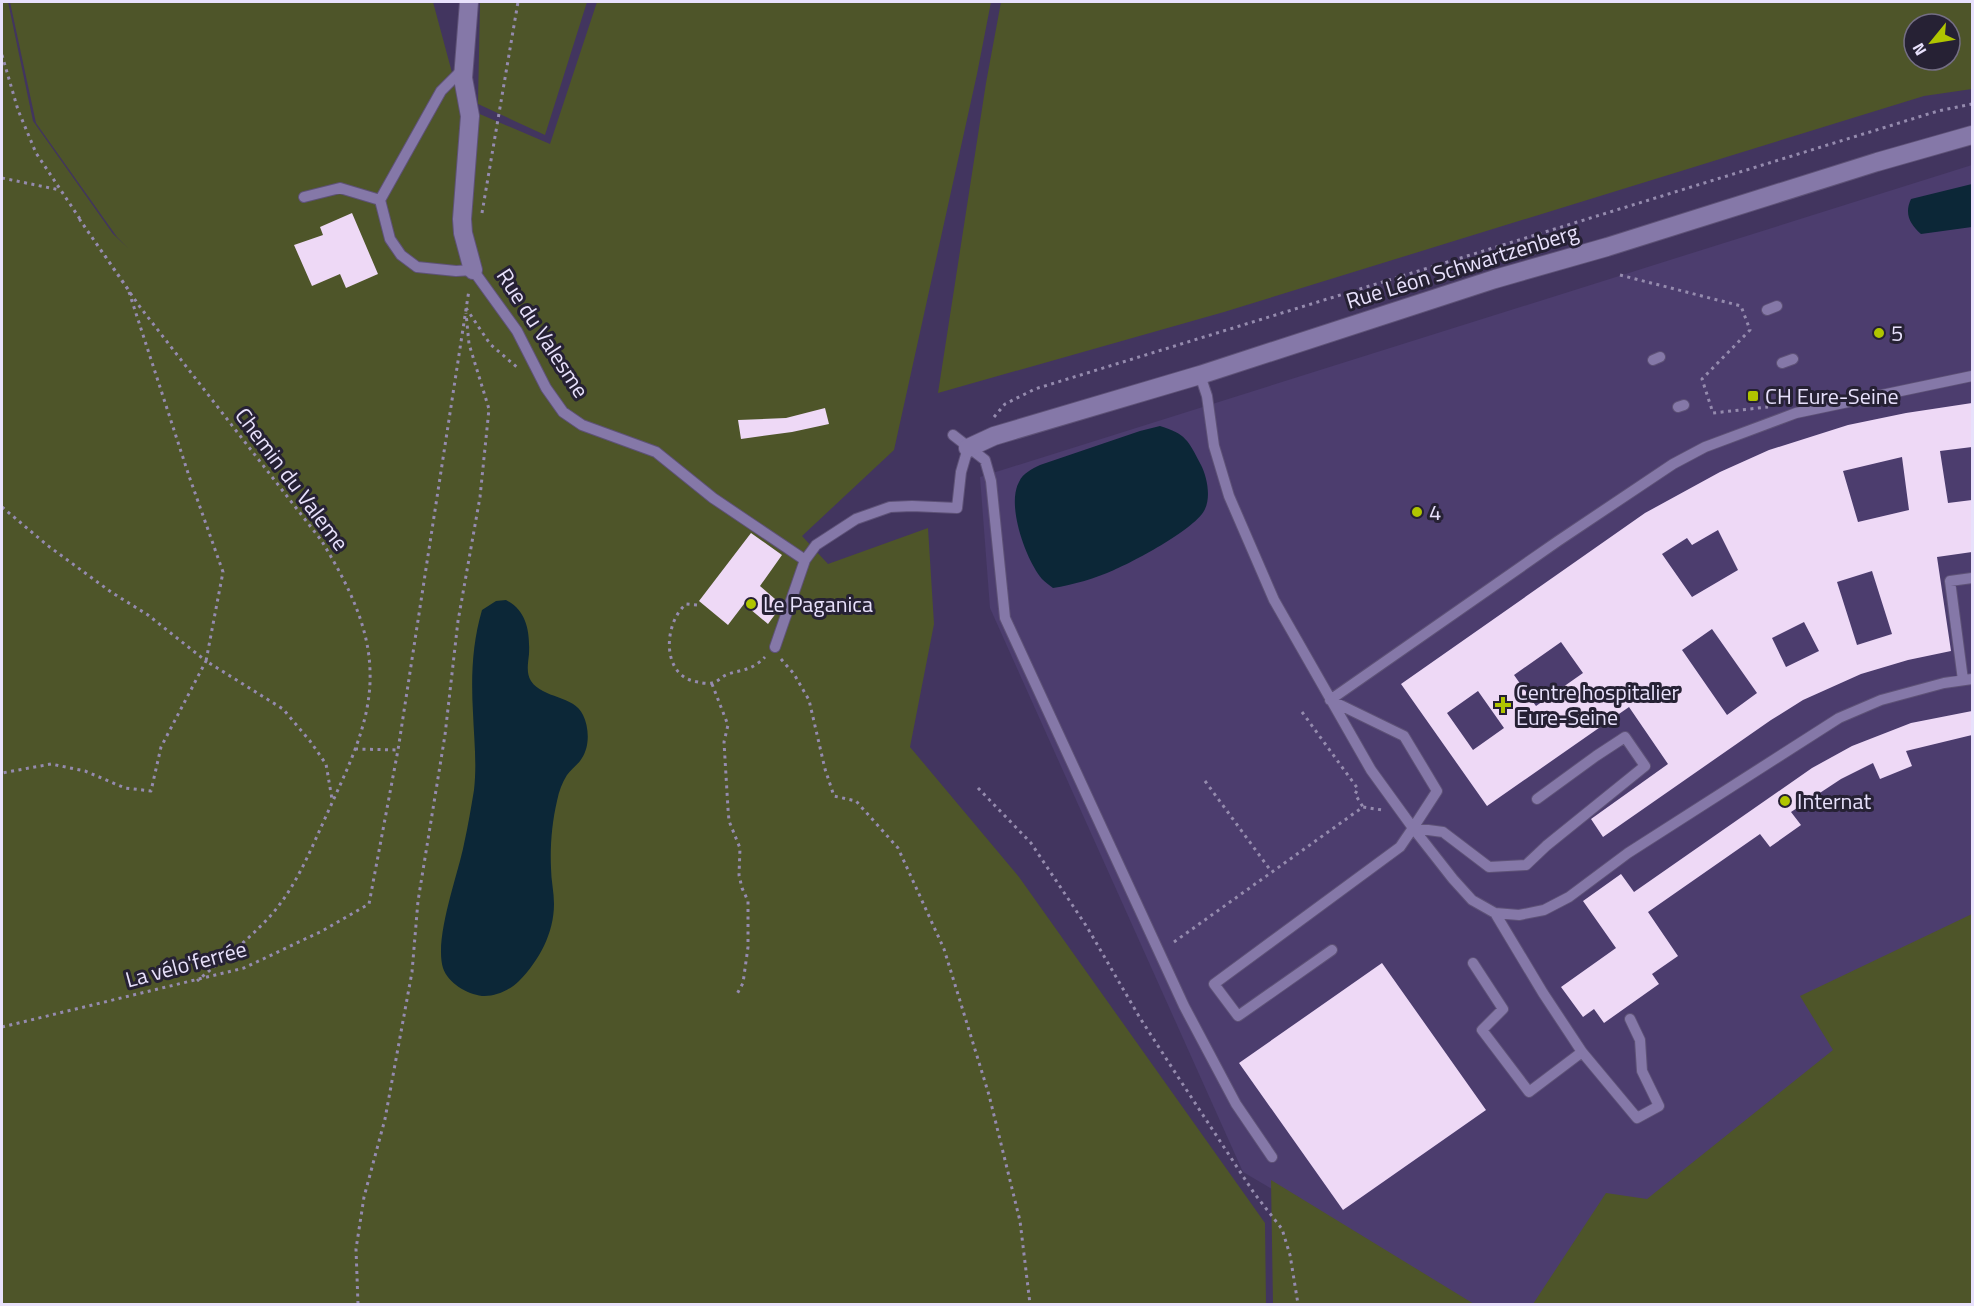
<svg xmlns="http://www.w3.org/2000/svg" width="1974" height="1306" font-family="'Titillium Web',sans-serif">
  <rect width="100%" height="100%" fill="#42355f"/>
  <path fill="#4c3d6e" d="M 1972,165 L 1972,1304 L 1467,1304 L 1243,1172 L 990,608 L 980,477 Z"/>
  <path fill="#4e5529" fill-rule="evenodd" d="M 2,2 L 8,2 L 33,121 L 113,234 L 129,249 L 117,237 L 36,123 L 10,2 L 433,2 L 461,106 L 550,144 L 597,2 L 991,2 L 977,74 L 894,450 L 802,536 L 828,564 L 928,528 L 934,624 L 910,747 L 1019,877 L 1265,1223 L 1266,1304 L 2,1304 Z
    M 480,2 L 587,2 L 545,135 L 478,104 Z
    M 1001,2 L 1972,2 L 1972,89 L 1924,96 L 1224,312 L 938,393 L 986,83 ZM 1914,24 L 1950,24 L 1950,60 L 1914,60 Z
    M 1972,914 L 1972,1304 L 1533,1304 L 1606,1193 L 1647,1199 L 1833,1050 L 1800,996 Z
    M 1271,1180 L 1474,1304 L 1273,1304 Z"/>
  <path fill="#0c2737" d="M 1972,184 L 1972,227 L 1921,234 C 1910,224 1904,214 1911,199 Z
    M 1160,426 C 1186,434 1188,440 1201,465 C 1207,477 1211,496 1205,509 C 1197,528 1135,561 1114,570 C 1096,578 1073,585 1053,588 C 1049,585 1045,582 1042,579 C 1026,560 1006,505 1019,482 C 1023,473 1032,469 1040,465 L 1140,431 Z
    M 506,600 C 527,611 530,632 529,654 C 528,663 526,673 531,681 C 543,699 574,695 583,715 C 589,727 590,746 582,758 C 578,765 571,769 567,775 C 562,783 559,791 557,801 C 552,822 550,846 551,868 C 551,880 554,892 554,904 C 554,933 539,961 519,981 C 510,990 495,997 482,996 C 467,994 448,983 443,968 C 434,938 458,875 464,844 C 468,826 471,808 474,790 C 477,764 474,739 473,713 C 471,678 472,644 482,610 L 496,601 Z"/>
  <path fill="#eed9f6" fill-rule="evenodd" d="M 352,213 L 378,274 L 346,288 L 340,274 L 312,286 L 294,245 L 323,235 L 320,227 Z
    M 1972,403 L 1972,447 L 1940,451 L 1948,503 L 1972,500 L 1972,552 L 1937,557 L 1951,651 L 1908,660 L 1861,674 L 1803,700 L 1771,720 L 1603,837 L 1591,819 L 1668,764 L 1629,707 L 1487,806 L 1401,684 L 1645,513 L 1720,472 L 1769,450 L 1848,425 L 1906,413 ZM 1902,457 L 1909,510 L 1858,522 L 1843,471 ZM 1718,530 L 1738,570 L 1692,597 L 1662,554 L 1687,538 L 1692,545 ZM 1872,571 L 1892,634 L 1857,645 L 1837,582 ZM 1804,622 L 1819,651 L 1786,667 L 1772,638 ZM 1712,629 L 1757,693 L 1727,715 L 1682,650 ZM 1561,642 L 1583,673 L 1536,706 L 1514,675 ZM 1478,691 L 1504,728 L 1473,750 L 1447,713 Z
    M 825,408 L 829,424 L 792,432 L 741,439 L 738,420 L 786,418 Z
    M 751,533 L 782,555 L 760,586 L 782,605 L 768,624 L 744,604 L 728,625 L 699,601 Z
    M 1972,711 L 1972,735 L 1906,751 L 1912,766 L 1880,779 L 1873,763 L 1841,779 L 1791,812 L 1801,825 L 1770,847 L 1760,834 L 1648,912 L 1678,956 L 1652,974 L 1659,984 L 1604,1023 L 1594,1009 L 1583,1017 L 1561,987 L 1616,948 L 1583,901 L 1621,874 L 1634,892 L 1812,768 L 1852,746 L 1911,723 Z
    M 1382,963 L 1486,1110 L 1343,1210 L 1239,1063 Z"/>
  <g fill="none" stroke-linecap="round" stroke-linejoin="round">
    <defs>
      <path id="service" d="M 304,197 L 340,188 L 380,200 L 441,91 L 464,68
        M 380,200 L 390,239 L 401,255 L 417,267 L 456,271 L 473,270 L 517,331 L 546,388 L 563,412 L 582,425 L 656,452 L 713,498 L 805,560
        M 1767,310 L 1777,306
        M 1653,360 L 1660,357
        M 1782,363 L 1793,359
        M 1200,375 L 1207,396 L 1214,446 L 1229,496 L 1274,600 L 1371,770 L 1413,828 L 1453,879 L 1472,900 L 1495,913 L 1519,915 L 1544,910 L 1569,897 L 1628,853 L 1839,718 L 1881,700 L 1944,683 L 1972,679
        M 1678,407 L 1684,405
        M 953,435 L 985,460 L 991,481 L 1005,618 L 1184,1006 L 1236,1104 L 1272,1157
        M 775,647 L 805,560 L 816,545 L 856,519 L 890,507 L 912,506 L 957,508 L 961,472 L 968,448
        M 1963,680 L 1950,581 L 1972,578
        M 1413,828 L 1437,791 L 1404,736 L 1330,700 L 1558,541 L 1673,464 L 1705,447 L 1796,413 L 1972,376
        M 1495,913 L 1543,993 L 1582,1052 L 1637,1118 L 1659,1106 L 1642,1071 L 1640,1040 L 1630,1019
        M 1332,950 L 1238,1016 L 1214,984 L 1400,847 L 1413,828 L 1443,832 L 1489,867 L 1526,865 L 1546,846 L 1645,766 L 1625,737 L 1596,756 L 1537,799
        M 1473,963 L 1503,1009 L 1482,1030 L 1529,1092 L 1582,1052"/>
      <path id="minor" d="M 469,2 L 463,78 L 470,116 L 462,219 L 463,233 L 473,270
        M 968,448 L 994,436 L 1200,375 L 1495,279 L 1607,247 L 1877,162 L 1972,135"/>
    </defs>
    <use href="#service" stroke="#5e5277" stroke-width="12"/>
    <use href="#minor" stroke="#5e5277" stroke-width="20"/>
    <path stroke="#958bae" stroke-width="3" stroke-dasharray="3 4.5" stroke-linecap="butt" d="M 2,55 L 18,110 L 36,153 L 80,219
      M 2,178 L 60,190
      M 482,213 L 518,2
      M 1620,275 L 1741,306 L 1750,330 L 1702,379 L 1713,413 L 1768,407
      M 128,289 L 80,220 L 140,307 L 321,540 C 345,579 369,624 370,671 C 372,722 347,769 327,814 C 311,849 297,885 272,914 C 250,939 223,959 197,981
      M 129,292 L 189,476 L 223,572 L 206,661 L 283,709 L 310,741 L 326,764 L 332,799
      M 466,308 L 490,344 L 519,369
      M 994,417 L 1005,404 L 1035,389 L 1938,111 L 1972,104
      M 2,507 L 47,545 L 111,592 L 148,615 L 206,661 L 161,747 L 151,791 L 125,788 L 85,771 L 51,764 L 2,773
      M 697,605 L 686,604 C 663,624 661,677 698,682 C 702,683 708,684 712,683 C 718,682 722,676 728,674 C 745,669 752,670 765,657
      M 781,659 L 794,674 L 809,700 L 825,769 L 834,796 L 856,801 L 898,848 L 944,949 L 989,1095 L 1020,1221 L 1030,1304
      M 712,684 L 728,725 L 724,742 L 728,809 L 729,821 L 740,848 L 739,875 L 742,888 L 748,901 L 748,947 L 743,983 L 737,994
      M 1302,712 L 1358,789 L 1355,794 L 1363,807
      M 355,749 L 398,750
      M 1205,781 L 1271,871
      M 978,788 L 1031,843 L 1087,927 L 1140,1018 L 1180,1080 L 1254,1193 L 1282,1229 L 1290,1255 L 1298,1304
      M 1174,942 L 1363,807 L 1382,810
      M 2,1027 L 244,968 L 322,931 L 369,904 L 398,750 L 469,290
      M 358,1304 L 356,1249 L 364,1197 L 385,1119 L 412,972 L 418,901 L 445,735 L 458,621 L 480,497 L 489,409 L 469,344 L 466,313"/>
    <use href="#service" stroke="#8578a8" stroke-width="10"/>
    <use href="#minor" stroke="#8578a8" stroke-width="18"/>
  </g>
  <g fill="#b0c500" stroke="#262134" stroke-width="2">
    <circle cx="1879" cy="333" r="6"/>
    <rect x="1747" y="390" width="12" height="12" rx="3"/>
    <circle cx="1417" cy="512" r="6"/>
    <circle cx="751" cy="604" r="6"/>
    <path d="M1500 696h6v6h6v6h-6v6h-6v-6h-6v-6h6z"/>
    <circle cx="1785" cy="801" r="6"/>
  </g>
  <g text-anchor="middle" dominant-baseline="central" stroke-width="6" stroke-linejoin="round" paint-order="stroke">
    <g font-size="22" fill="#e8e1fc" stroke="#262134">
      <text transform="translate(1462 266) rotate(-17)">Rue Léon Schwartzenberg</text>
      <text transform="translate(543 333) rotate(57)">Rue du Valesme</text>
      <text transform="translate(292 479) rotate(53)">Chemin du Valeme</text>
      <text transform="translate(186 964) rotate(-15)">La vélo'ferrée</text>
    </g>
    <g font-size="22" fill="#e8e1fc" stroke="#262134" text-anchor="start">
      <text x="1891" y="333">5</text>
      <text x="1765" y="396">CH Eure-Seine</text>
      <text x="1429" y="512">4</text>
      <text x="763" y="604">Le Paganica</text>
      <text x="1516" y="692">Centre hospitalier<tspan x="1516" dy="25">Eure-Seine</tspan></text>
      <text x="1797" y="801">Internat</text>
    </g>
  </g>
  <rect width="1974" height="1306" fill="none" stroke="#e8e1fc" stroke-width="6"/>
  <g transform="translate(1932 42) rotate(240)"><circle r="28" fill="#262134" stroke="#746e84" stroke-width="1.5"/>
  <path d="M0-4.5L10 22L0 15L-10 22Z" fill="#b0c500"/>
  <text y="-9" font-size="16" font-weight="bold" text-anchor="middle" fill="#e8e1fc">N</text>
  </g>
</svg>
